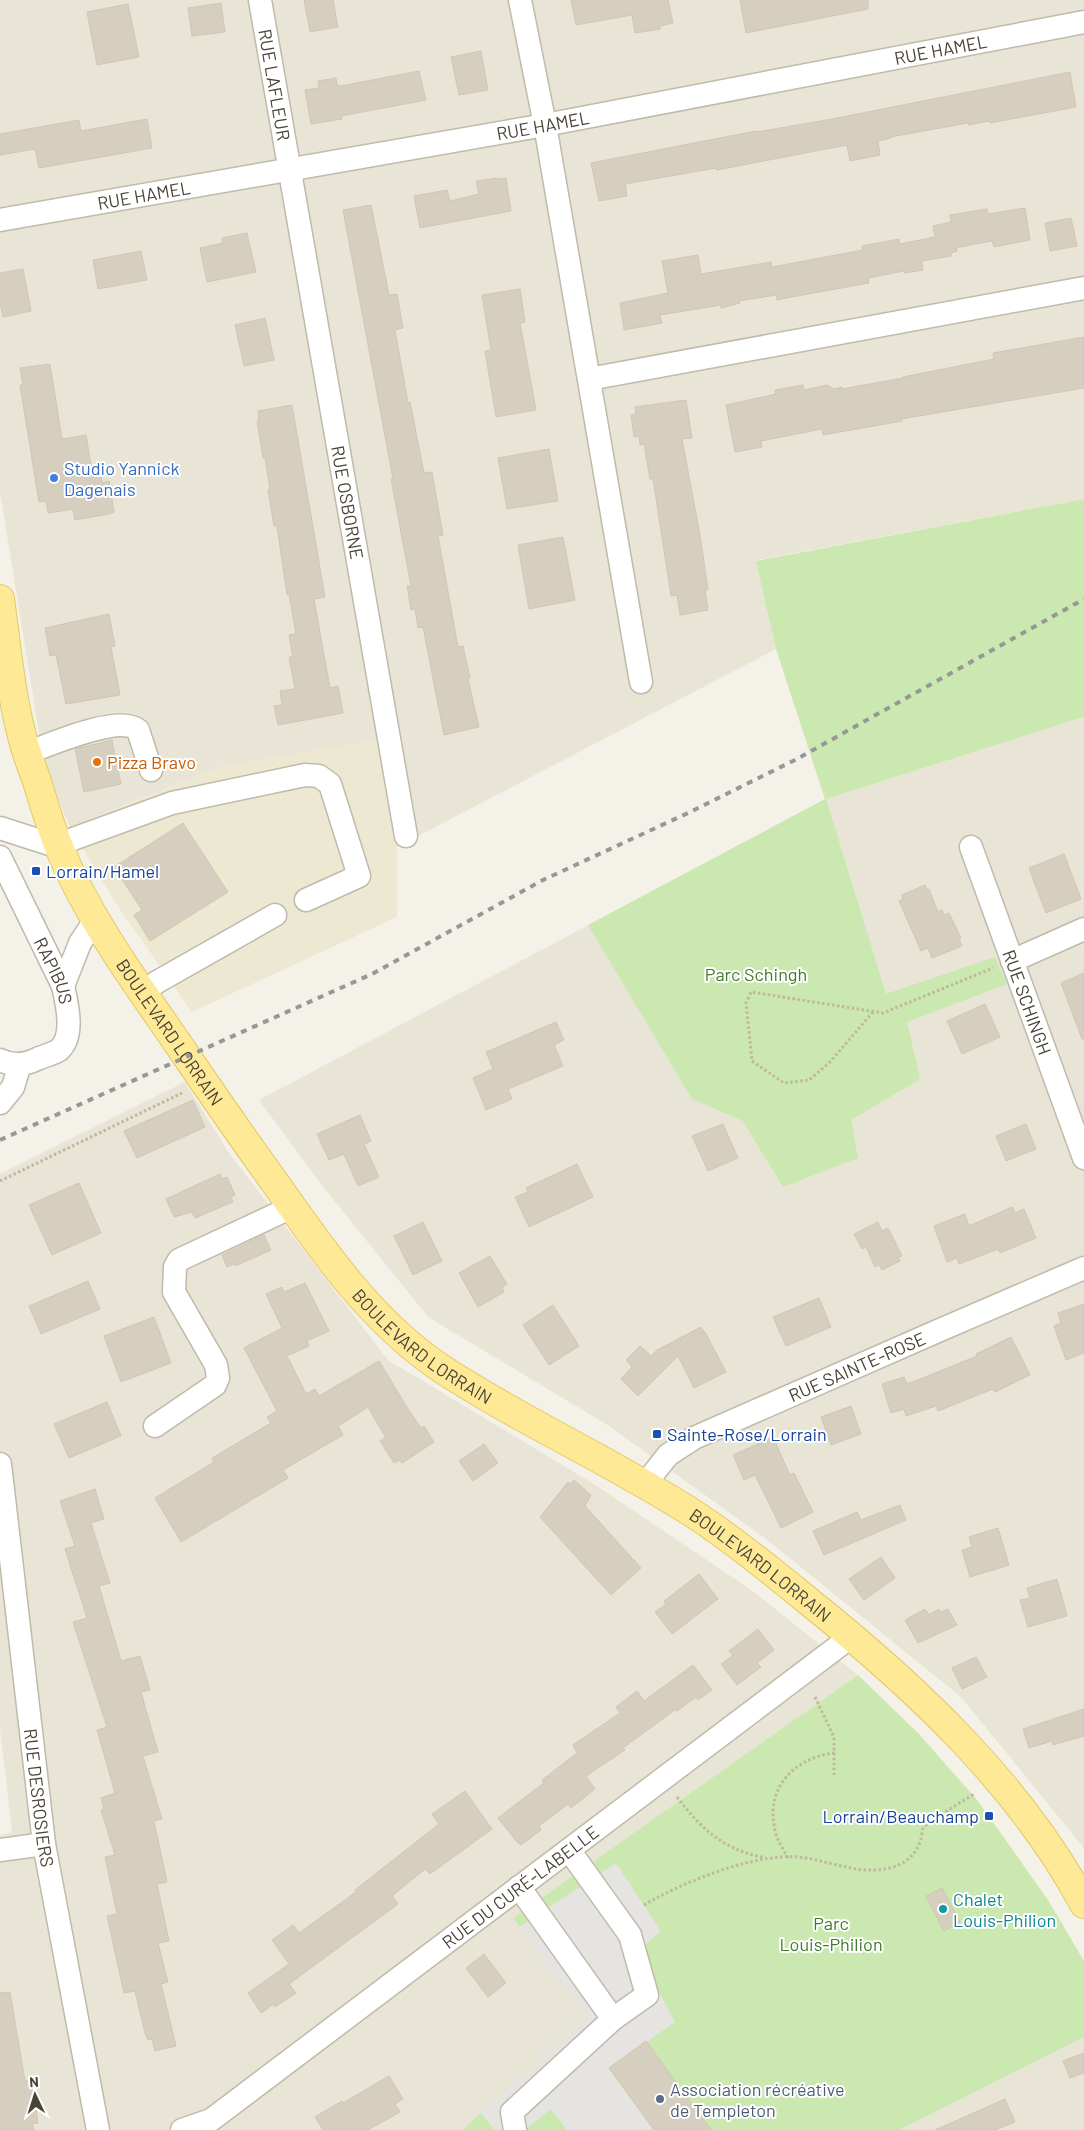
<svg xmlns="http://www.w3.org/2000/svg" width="1084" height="2130" font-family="Barlow,sans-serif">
  <rect width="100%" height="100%" fill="#f4f1e8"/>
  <path fill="#e8e4d6" d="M 0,0 L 1084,0 L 1084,499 L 757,560 L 776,649 L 397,847 L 382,740 L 220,767 L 70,827 L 45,769 L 0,492 Z
    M 1084,717 L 1084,1848 L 961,1697 L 765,1538 L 606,1424 L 428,1317 L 321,1184 L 259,1100 L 826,799 Z
    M 185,1082 L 229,1153 L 388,1360 L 589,1481 L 750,1589 L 858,1675 L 513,1918 L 585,2016 L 462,2130 L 0,2130 L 0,1835 L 12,1832 L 0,1729 L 0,1174 Z
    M 1084,2037 L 1084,2130 L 899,2130 Z"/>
  <path fill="#ede8d2" d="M 382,739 L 397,847 L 397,917 L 192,1012 L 119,908 L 70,828 L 220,767 Z"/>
  <path fill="#cbe8b1" d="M 1084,499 L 1084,717 L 826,799 L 886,994 L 995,957 L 1007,984 L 907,1022 L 920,1079 L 851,1120 L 858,1158 L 783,1187 L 743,1121 L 692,1099 L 588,925 L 825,799 L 776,649 L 756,561 Z
    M 858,1675 L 918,1733 L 978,1801 L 1048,1900 L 1084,1961 L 1084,2037 L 899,2130 L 462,2130 L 585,2016 L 513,1918 Z"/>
  <path fill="#e5e4e0" d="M 616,1863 L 661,1931 L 638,1951 L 675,2022 L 609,2069 L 654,2130 L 567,2130 L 551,2109 L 525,2130 L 495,2130 L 481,2113 L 585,2016 L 519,1927 Z"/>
  <path fill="#d6cebe" stroke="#d1c7b1" d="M 304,0 L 333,0 L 338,27 L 310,32 Z
    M 571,0 L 668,0 L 673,23 L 660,26 L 660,29 L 635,33 L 632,15 L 576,25 Z
    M 740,0 L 868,0 L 868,9 L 746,33 Z
    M 221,3 L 225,32 L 192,36 L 188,8 Z
    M 128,4 L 139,57 L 97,65 L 87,12 Z
    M 481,51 L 488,90 L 459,95 L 451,57 Z
    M 419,71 L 426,100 L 341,116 L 342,119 L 311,124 L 305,90 L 319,88 L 318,81 L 336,78 L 337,85 L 341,86 Z
    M 1070,72 L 1076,107 L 990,123 L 989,121 L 969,125 L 968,123 L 890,137 L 891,138 L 878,141 L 880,155 L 850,161 L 847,145 L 717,170 L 716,168 L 625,184 L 627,196 L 599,201 L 591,163 L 756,131 L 757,132 L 832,119 Z
    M 147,119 L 152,148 L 39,168 L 35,149 L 0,155 L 0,134 L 79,120 L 81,131 Z
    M 497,178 L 497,179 L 506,178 L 511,211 L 420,228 L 414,196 L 447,190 L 450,201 L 479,194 L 476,181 Z
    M 371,205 L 389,295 L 397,294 L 403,328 L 395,330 L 408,403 L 410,402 L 424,473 L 432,472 L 443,535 L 438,536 L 458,647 L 463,646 L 470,678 L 468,679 L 479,727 L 444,735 L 423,627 L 418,628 L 415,609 L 411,610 L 407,586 L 411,586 L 391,479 L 393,479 L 343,210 Z
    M 1025,208 L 1030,240 L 994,247 L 992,241 L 975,244 L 956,248 L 957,251 L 951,253 L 951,256 L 922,261 L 923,270 L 905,273 L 904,271 L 868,278 L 869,283 L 786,298 L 777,300 L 776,295 L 739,301 L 740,303 L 721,308 L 721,305 L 660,315 L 662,323 L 624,330 L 620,303 L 668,293 L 662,261 L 698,255 L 701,274 L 771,262 L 772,267 L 863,250 L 862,246 L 899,239 L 900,244 L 935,237 L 933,226 L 951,222 L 950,215 L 987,209 L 988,214 Z
    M 1071,218 L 1077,246 L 1050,251 L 1045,223 Z
    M 247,233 L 256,272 L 207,282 L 200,248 L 223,243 L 222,238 Z
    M 141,251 L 147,280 L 98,289 L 93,260 Z
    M 23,269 L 31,311 L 3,317 L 0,303 L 0,273 Z
    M 520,289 L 525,322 L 520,323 L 536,410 L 496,417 L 485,351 L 491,350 L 482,295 Z
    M 265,318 L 274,360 L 244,366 L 235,325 Z
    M 1084,337 L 1084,388 L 901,419 L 902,421 L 823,435 L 822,429 L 761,441 L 762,447 L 735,452 L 726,405 L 776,394 L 775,390 L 803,385 L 804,390 L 827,385 L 834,389 L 842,387 L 842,389 L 903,378 L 903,377 L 994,359 L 993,353 Z
    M 50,364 L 62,439 L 86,435 L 93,477 L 101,476 L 102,483 L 109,481 L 114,512 L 109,514 L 75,520 L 73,509 L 48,513 L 46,501 L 39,502 L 20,385 L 23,385 L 20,368 Z
    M 686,400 L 692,438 L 682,439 L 700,535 L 708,590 L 705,590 L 708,610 L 680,615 L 677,595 L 671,596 L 653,479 L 650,479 L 644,444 L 640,445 L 639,436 L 634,437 L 631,415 L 636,414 L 635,407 Z
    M 292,405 L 325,597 L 314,599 L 330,688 L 338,686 L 343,713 L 278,725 L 274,706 L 282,705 L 280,691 L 295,689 L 289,657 L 293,657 L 289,635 L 296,634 L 289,594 L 287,595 L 277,526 L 274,526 L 268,490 L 270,489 L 265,458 L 263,458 L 257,421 L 259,421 L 258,411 Z
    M 549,449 L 558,501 L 507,509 L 498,458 Z
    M 563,537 L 575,600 L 529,609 L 518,545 Z
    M 109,614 L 115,646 L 111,647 L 120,695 L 66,704 L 56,655 L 50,656 L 45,628 Z
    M 112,740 L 121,784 L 84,792 L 75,749 Z
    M 183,823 L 228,892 L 150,941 L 134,915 L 142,910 L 114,867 Z
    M 1064,854 L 1081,899 L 1046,913 L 1029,868 Z
    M 925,885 L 927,890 L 929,889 L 938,912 L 942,910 L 944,915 L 949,913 L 961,938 L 959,939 L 962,946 L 932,958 L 928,948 L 921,951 L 899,901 L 903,899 L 902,895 Z
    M 1084,973 L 1084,1039 L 1082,1039 L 1061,983 Z
    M 985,1004 L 1000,1037 L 962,1054 L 947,1021 Z
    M 556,1022 L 564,1040 L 554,1045 L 563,1066 L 508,1089 L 512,1099 L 486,1110 L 473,1078 L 493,1069 L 486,1052 Z
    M 193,1100 L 205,1127 L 137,1158 L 124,1131 Z
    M 360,1115 L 371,1141 L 364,1144 L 379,1177 L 358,1186 L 344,1154 L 329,1160 L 317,1134 Z
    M 723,1124 L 738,1158 L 708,1171 L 692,1136 Z
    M 1026,1124 L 1036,1149 L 1006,1161 L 996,1136 Z
    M 577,1164 L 593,1197 L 529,1227 L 515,1197 L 528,1192 L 526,1188 Z
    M 220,1174 L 222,1179 L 227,1177 L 235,1195 L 231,1197 L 233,1202 L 195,1218 L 192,1212 L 174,1217 L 166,1199 Z
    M 79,1183 L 101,1233 L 52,1255 L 29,1205 Z
    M 1012,1207 L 1015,1213 L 1024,1209 L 1036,1238 L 1000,1253 L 998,1249 L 959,1264 L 957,1258 L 947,1262 L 934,1226 L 965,1214 L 969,1226 Z
    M 423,1222 L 442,1261 L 413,1275 L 394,1236 Z
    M 878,1222 L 882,1231 L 888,1228 L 902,1256 L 898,1257 L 900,1261 L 882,1270 L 879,1265 L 875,1267 L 866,1247 L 862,1249 L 854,1234 Z
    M 264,1235 L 271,1250 L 235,1266 L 234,1264 L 227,1267 L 222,1255 Z
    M 490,1256 L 507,1284 L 502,1287 L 504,1292 L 478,1307 L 459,1273 Z
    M 88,1281 L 100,1309 L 41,1334 L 29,1306 Z
    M 305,1283 L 329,1331 L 307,1341 L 309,1346 L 287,1356 L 306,1394 L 315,1389 L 319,1396 L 379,1361 L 408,1409 L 421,1428 L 424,1426 L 434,1442 L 402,1463 L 400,1460 L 394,1463 L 380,1441 L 386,1438 L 368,1407 L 338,1426 L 343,1435 L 283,1470 L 288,1478 L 181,1542 L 155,1498 L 214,1462 L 212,1458 L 271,1423 L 267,1417 L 277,1411 L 244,1348 L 282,1328 L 266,1294 L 282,1287 L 284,1292 Z
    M 819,1298 L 831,1327 L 786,1346 L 773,1317 Z
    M 1084,1304 L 1084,1353 L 1066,1360 L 1054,1326 L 1061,1323 L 1058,1313 Z
    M 553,1305 L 579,1346 L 549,1365 L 523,1325 Z
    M 154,1317 L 171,1363 L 121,1382 L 104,1336 Z
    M 701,1327 L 704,1331 L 700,1335 L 705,1332 L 726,1372 L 694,1388 L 678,1356 L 638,1396 L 621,1379 L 632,1367 L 626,1360 L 640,1346 L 651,1356 L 657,1350 Z
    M 1011,1337 L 1030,1375 L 995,1392 L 993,1389 L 938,1411 L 936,1406 L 906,1416 L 904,1409 L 891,1413 L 882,1384 L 904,1377 L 907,1384 L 928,1376 L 977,1356 L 976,1354 Z
    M 107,1402 L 121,1436 L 69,1458 L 54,1424 Z
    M 851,1406 L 861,1434 L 831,1445 L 821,1417 Z
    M 773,1437 L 790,1475 L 794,1473 L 813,1512 L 781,1528 L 755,1475 L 744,1480 L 733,1455 Z
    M 484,1444 L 498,1463 L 473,1481 L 459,1461 Z
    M 574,1480 L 591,1495 L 585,1506 L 641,1568 L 611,1595 L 540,1517 L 568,1482 L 570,1484 Z
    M 95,1489 L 104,1519 L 91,1523 L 110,1583 L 99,1586 L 121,1661 L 140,1656 L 150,1690 L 141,1692 L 158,1752 L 143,1756 L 162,1819 L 154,1821 L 167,1882 L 157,1884 L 169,1941 L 158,1943 L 168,1982 L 161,1984 L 176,2046 L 155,2051 L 152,2039 L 148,2040 L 145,2033 L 135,1991 L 124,1993 L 107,1916 L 117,1914 L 105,1857 L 115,1855 L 101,1810 L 104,1809 L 101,1798 L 115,1793 L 97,1730 L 107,1727 L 73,1622 L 87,1618 L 65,1549 L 75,1546 L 60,1501 Z
    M 900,1505 L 906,1520 L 824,1555 L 813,1531 L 857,1512 L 861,1520 Z
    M 998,1528 L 1009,1565 L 970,1577 L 962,1550 L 972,1547 L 969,1537 Z
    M 881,1557 L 895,1578 L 864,1600 L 849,1579 Z
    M 699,1574 L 718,1599 L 672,1634 L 655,1612 L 666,1604 L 664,1601 Z
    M 1057,1579 L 1067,1616 L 1028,1627 L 1020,1600 L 1030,1598 L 1027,1588 Z
    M 925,1609 L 929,1615 L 939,1609 L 941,1612 L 948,1609 L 957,1625 L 918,1643 L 905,1620 Z
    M 758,1629 L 774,1650 L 757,1663 L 761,1667 L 737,1685 L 721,1664 L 733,1655 L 729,1651 Z
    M 976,1657 L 987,1677 L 962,1689 L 952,1668 Z
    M 693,1665 L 712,1690 L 698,1700 L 696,1697 L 677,1711 L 676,1709 L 623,1748 L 625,1750 L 586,1776 L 595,1789 L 571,1808 L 568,1804 L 539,1826 L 541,1830 L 521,1845 L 517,1842 L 498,1818 L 541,1785 L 544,1783 L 542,1780 L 577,1753 L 573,1745 L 620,1713 L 616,1707 L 637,1691 L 644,1701 Z
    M 1084,1709 L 1084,1736 L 1053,1745 L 1052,1741 L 1029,1748 L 1023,1729 Z
    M 465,1791 L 492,1829 L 430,1874 L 425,1869 L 392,1896 L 398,1904 L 289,1984 L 296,1993 L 275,2007 L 274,2004 L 261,2013 L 248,1993 L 289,1964 L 272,1940 L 293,1925 L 299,1933 L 356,1892 L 355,1890 L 439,1824 L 432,1814 Z
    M 942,1888 L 960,1922 L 944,1931 L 926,1896 Z
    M 484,1954 L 506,1983 L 488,1997 L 466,1968 Z
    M 10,1992 L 25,2081 L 32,2080 L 38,2123 L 32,2124 L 34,2130 L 0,2130 L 0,1993 Z
    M 646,2041 L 711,2130 L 654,2130 L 609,2068 Z
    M 1084,2053 L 1084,2073 L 1070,2078 L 1063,2061 Z
    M 389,2076 L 403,2099 L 395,2104 L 400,2112 L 368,2130 L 323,2130 L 315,2117 L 342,2101 L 343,2103 Z
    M 1005,2099 L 1015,2122 L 995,2130 L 935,2130 Z"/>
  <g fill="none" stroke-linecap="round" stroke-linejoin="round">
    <defs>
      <g id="minor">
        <path id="s1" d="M 260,0 L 406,836"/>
        <path d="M 520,0 L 545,125 L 641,682"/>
        <path id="s2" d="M 0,220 L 545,125 L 1084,22"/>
        <path d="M 589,379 L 1084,288"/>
        <path d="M 27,753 C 49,745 119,714 138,730 L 151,770"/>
        <path d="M 0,828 L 59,847 L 73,839 L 172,803 L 305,775 L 319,776 L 330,784 L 359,876 L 306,900"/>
        <path id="s3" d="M 971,847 L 1084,1158"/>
        <path id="s4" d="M 0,857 L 63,986 C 67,1004 75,1036 59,1050 C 53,1054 44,1056 37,1059 C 25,1065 12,1066 0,1060"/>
        <path d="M 1012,961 L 1084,929"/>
        <path d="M 63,986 L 80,943 L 95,920"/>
        <path d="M 143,992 L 157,982 L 275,915"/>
        <path d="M 0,1103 L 13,1087 L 20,1064"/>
        <path d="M 155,1426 L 215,1385 L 218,1378 L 216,1365 L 174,1292 L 175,1267 L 179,1260 L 292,1207"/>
        <path id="s5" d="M 0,1464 L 44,1844 L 98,2130"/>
        <path id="s6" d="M 645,1484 L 668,1455 L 694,1438 L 940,1330 L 1084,1268"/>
        <path d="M 0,1850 L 44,1844"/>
        <path d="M 519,1887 L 613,2019 L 647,1995 L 630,1935 L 569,1850"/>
        <path id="s7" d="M 182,2130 L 211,2120 L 852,1636"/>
        <path d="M 515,2130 L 512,2112 L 613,2019"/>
      </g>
      <g id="major">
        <path id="s8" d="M 0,599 C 7,648 11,699 25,747 C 29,761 35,774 39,788 C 45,808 51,828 59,847 C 90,923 141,989 187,1057 C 217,1101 247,1144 278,1187 C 325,1254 373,1323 442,1369 C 523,1422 613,1462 694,1514 C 733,1540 770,1570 807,1600 C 913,1685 1019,1783 1084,1904"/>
      </g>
    </defs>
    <use href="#minor" stroke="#c0baab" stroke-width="25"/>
    <use href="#major" stroke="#e4c866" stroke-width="30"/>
    <path stroke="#c1b79c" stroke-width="3" stroke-dasharray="2.5 2.5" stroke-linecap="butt" d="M 873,1012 L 830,1062 L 809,1080 L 784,1083 L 752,1061 L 746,1003 L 751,992 L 883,1013 L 993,968
      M 0,1181 L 182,1093
      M 815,1697 L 834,1737 L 834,1775
      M 677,1797 C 702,1830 724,1850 766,1858
      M 788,1858 C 783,1849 777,1840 775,1830 C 765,1788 794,1758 834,1753
      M 644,1905 C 683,1882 760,1850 806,1858 C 837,1863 865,1877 896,1866 C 909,1861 917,1852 921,1839 C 922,1836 922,1831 923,1828 C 926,1823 966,1799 974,1794"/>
    <use href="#minor" stroke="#fff" stroke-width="22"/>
    <use href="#major" stroke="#fee997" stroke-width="28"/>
    <path stroke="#979797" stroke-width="4" stroke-dasharray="6 6" stroke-linecap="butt" d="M 0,1140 L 372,974 L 543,880 L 688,813 L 795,760 L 1084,599"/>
  </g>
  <circle fill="#3f7fe0" stroke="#fff" stroke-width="2" cx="54" cy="478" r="5"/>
  <circle fill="#e8710a" stroke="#fff" stroke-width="2" cx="97" cy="762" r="5"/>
  <g fill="#1a4fb4" stroke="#fff" stroke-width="2">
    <rect x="31" y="866" width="10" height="10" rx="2.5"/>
    <rect x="652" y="1429" width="10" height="10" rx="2.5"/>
    <rect x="984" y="1811" width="10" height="10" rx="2.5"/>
  </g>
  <circle fill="#0f9aa8" stroke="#fff" stroke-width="2" cx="943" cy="1909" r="5"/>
  <circle fill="#5c6f8a" stroke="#fff" stroke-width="2" cx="660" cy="2099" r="5"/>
  <g text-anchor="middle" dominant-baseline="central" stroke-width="4" stroke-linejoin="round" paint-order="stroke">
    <g font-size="18" fill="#484237" stroke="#fff">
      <text stroke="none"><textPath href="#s2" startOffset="956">RUE HAMEL</textPath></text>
      <text stroke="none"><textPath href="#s1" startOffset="86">RUE LAFLEUR</textPath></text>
      <text stroke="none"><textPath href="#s2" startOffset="551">RUE HAMEL</textPath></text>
      <text stroke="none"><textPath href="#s2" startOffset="146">RUE HAMEL</textPath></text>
      <text stroke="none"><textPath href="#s1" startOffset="510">RUE OSBORNE</textPath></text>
      <text stroke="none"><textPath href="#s4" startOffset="126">RAPIBUS</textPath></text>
      <text stroke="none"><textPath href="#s3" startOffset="165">RUE SCHINGH</textPath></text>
      <text stroke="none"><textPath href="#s8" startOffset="472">BOULEVARD LORRAIN</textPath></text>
      <text stroke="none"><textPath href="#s8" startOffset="878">BOULEVARD LORRAIN</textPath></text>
      <text stroke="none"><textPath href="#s6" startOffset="246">RUE SAINTE-ROSE</textPath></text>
      <text stroke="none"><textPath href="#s8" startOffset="1282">BOULEVARD LORRAIN</textPath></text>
      <text stroke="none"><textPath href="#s5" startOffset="336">RUE DESROSIERS</textPath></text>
      <text stroke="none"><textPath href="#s7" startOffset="418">RUE DU CURÉ-LABELLE</textPath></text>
    </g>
    <g font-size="18" fill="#366cbe" stroke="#fff" text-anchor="start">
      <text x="64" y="468">Studio Yannick<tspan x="64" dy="21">Dagenais</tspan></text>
    </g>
    <g font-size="18" fill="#c56008" stroke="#fff" text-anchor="start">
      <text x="107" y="762">Pizza Bravo</text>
    </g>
    <g font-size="18" fill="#164399" stroke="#fff" text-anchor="start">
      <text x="46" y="871">Lorrain/Hamel</text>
      <text x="667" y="1434">Sainte-Rose/Lorrain</text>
      <text x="979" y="1816" text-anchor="end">Lorrain/Beauchamp</text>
    </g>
    <g font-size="18" fill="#417a29" stroke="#fff">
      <text x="756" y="974">Parc Schingh</text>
      <text x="831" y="1923">Parc<tspan x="831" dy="21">Louis-Philion</tspan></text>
    </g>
    <g font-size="18" fill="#0d838f" stroke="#fff" text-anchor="start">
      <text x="953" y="1899">Chalet<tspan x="953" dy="21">Louis-Philion</tspan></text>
    </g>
    <g font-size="18" fill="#4e5e75" stroke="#fff" text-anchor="start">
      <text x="670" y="2089">Association récréative<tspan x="670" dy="21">de Templeton</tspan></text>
    </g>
  </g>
  <g transform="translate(35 2095) rotate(356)" stroke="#ffffff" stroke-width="4" paint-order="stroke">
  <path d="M0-4L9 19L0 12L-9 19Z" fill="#484237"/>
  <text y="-8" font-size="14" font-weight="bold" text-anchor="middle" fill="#484237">N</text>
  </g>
</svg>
